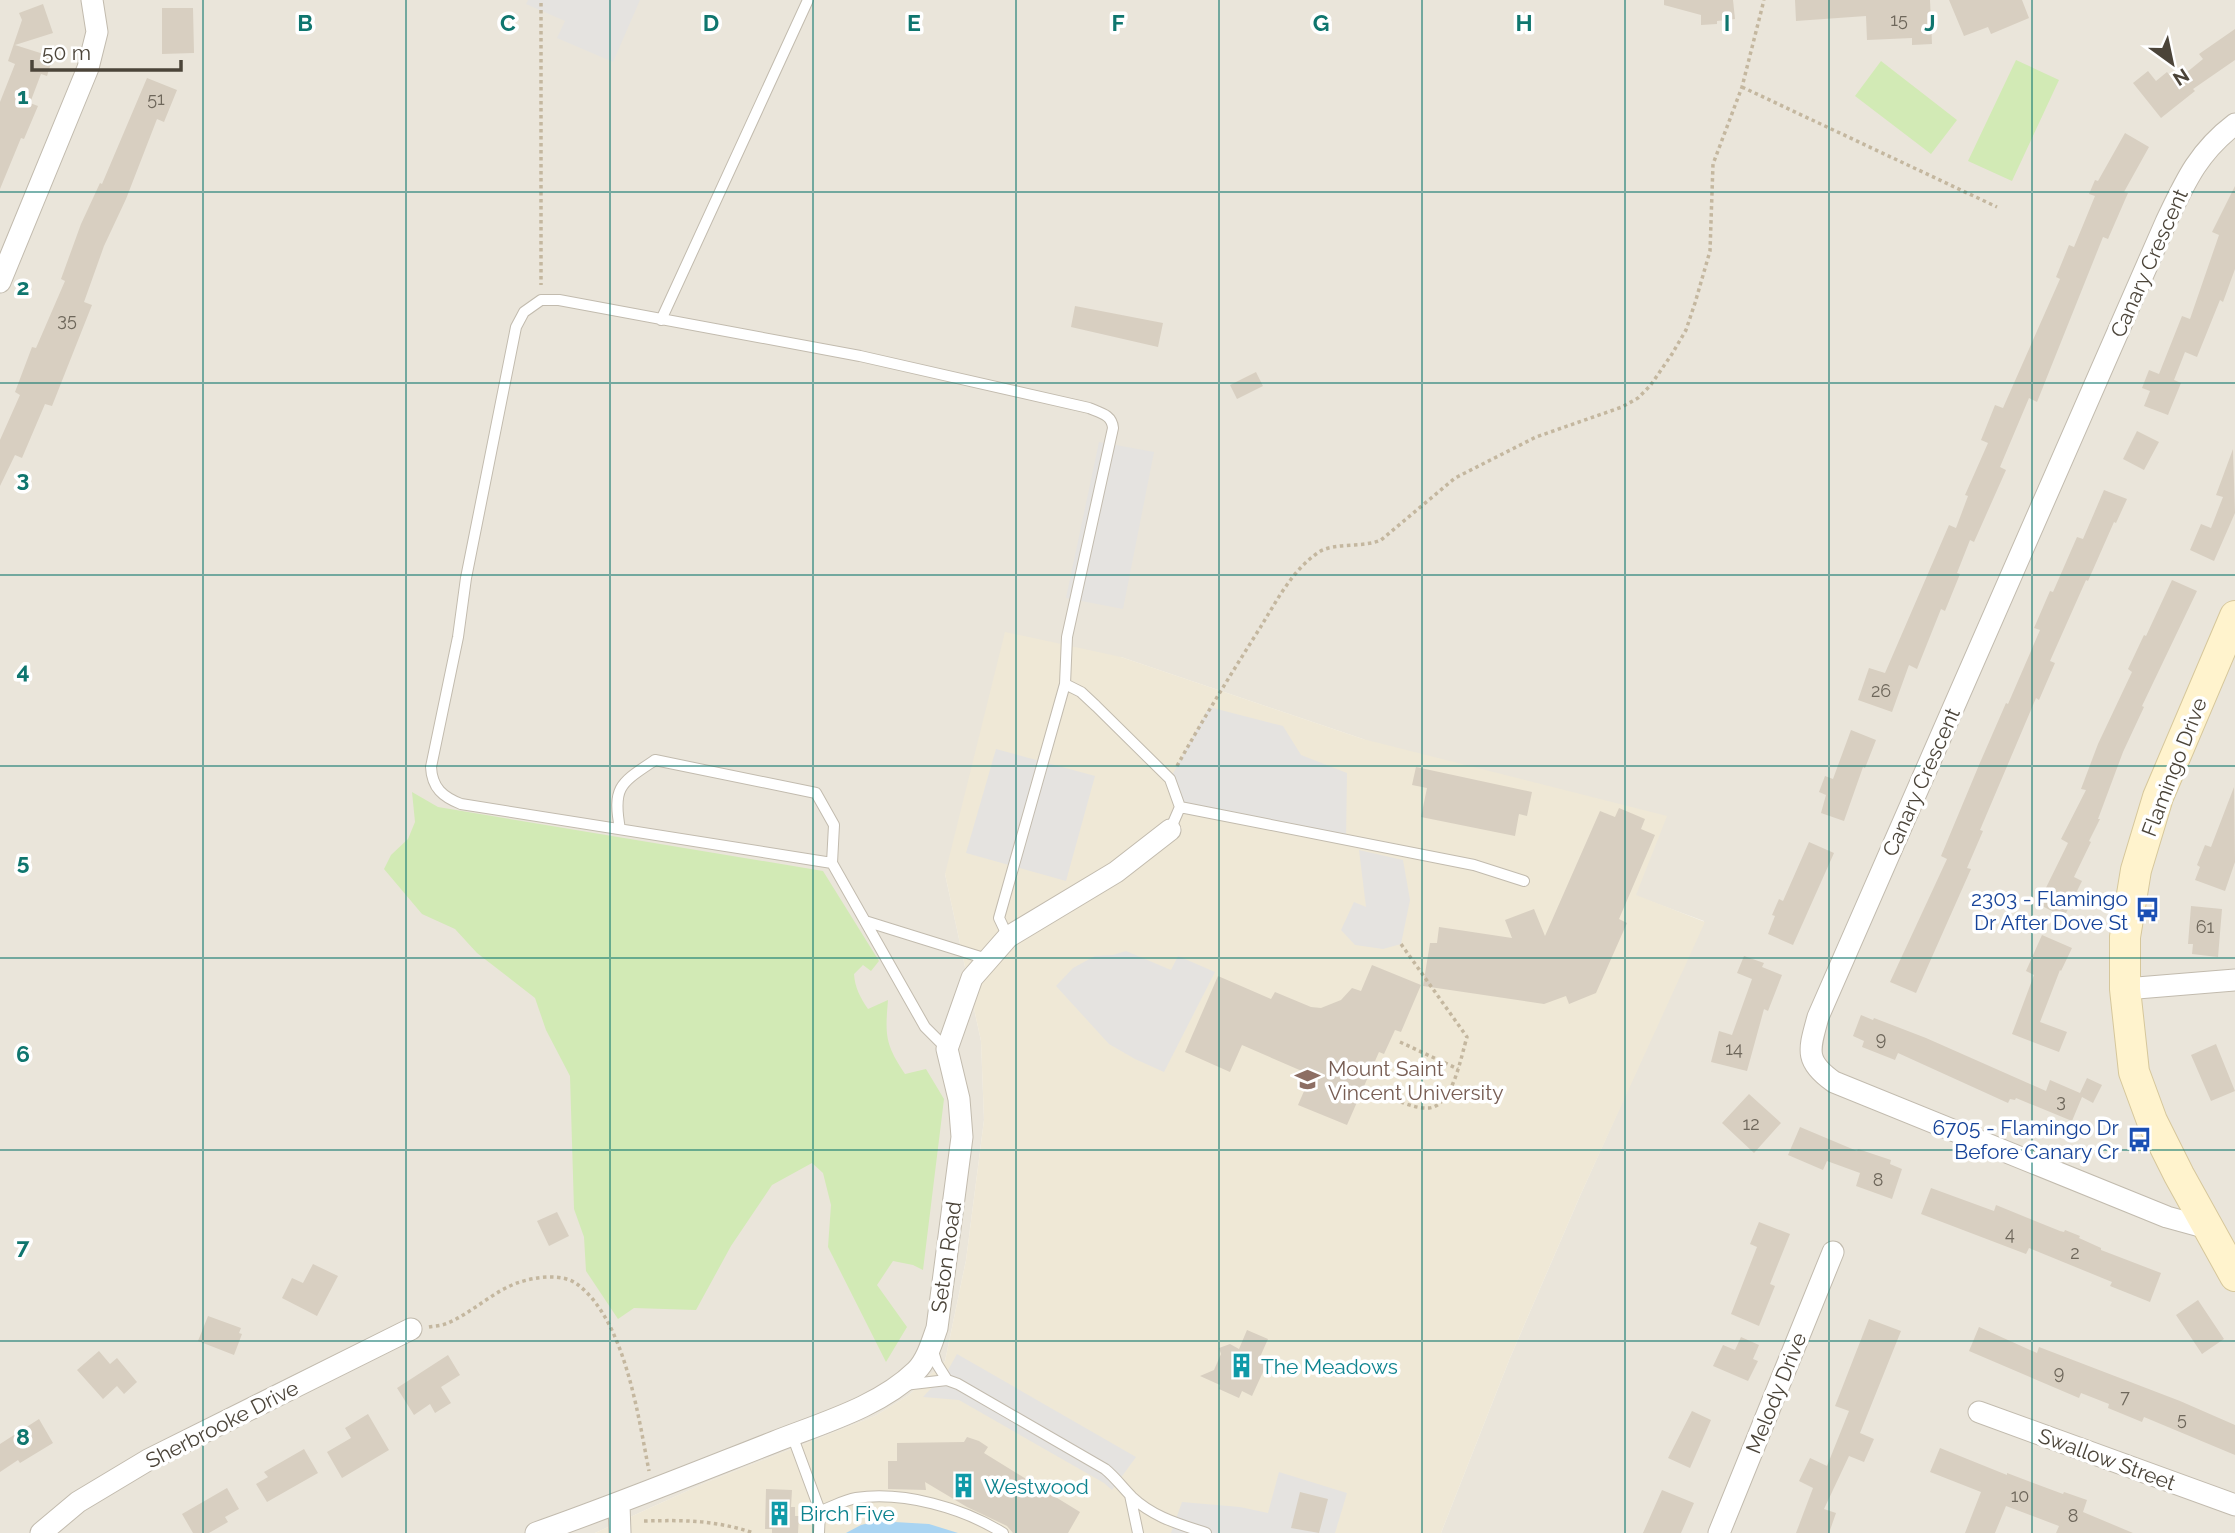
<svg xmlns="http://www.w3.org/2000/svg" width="2235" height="1533" font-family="Raleway,sans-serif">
  <rect width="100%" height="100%" fill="#f6f3ec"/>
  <path fill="#eae5da" d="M 0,0 L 2235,0 L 2235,1533 L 1441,1533 L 1510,1358 L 1580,1196 L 1704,921 L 1636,896 L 1363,739 L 1121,657 L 945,874 L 981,1041 L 984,1120 L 966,1260 L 945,1361 L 909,1395 L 875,1416 L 707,1482 L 595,1533 L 0,1533 Z"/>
  <path fill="#efe8d6" d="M 1005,632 L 1121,657 L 1363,739 L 1667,816 L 1636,895 L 1705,922 L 1580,1196 L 1510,1358 L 1441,1533 L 595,1533 L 707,1482 L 875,1416 L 909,1395 L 945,1361 L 966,1260 L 984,1120 L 981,1041 L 945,874 Z"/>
  <path fill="#d2eab5" d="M 2016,60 L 2059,80 L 2012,181 L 1968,161 Z
    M 1881,61 L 1957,120 L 1931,154 L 1855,96 Z
    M 412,792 L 438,807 L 823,871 L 879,961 L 871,971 L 863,965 L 854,974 C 855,988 860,997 868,1009 L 888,1000 C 885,1035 885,1044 905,1074 L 926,1069 L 944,1099 L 923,1270 L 913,1265 L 893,1261 L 877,1285 L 907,1327 L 886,1362 L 828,1247 L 831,1205 L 823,1173 L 812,1163 L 772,1185 L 731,1246 L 696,1310 L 634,1308 L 618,1319 L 586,1271 L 584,1237 L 574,1209 L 570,1076 L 546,1030 L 535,998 L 477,953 L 455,929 L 422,914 L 384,869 L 391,855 L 408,839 L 415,822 Z"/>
  <path fill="#e5e3e0" d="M 528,0 L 640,0 L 613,62 L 557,38 L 565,21 L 526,4 Z
    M 1099,442 L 1154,452 L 1123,609 L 1066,598 Z
    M 1209,707 L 1283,726 L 1301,755 L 1347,773 L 1346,841 L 1180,807 L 1170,779 Z
    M 996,749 L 1095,776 L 1066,881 L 966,853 Z
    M 1359,850 L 1403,860 L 1410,900 L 1401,944 L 1383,949 L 1355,945 L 1341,930 L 1354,902 L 1366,907 Z
    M 1126,951 L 1171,970 L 1178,956 L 1215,972 L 1164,1072 L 1135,1059 L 1109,1044 L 1056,986 L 1073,968 L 1095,956 L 1113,955 Z
    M 957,1354 L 1136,1457 L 1112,1490 L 1104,1483 L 959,1400 L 923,1397 L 948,1370 Z
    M 1279,1472 L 1347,1493 L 1335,1533 L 1171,1533 L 1182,1502 L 1240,1507 L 1268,1513 Z"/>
  <path fill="#a9d4f2" d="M 877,1521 L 929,1524 L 958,1533 L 846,1533 L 861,1525 Z"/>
  <path fill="#d8cfc1" d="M 1664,0 L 1733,0 L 1735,19 L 1717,21 L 1717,24 L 1701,25 L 1701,15 L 1664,5 Z
    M 1795,0 L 1930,0 L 1932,44 L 1912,45 L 1912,38 L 1867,40 L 1866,16 L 1796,21 Z
    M 1949,0 L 2022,0 L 2029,18 L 1991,34 L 1988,27 L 1964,36 Z
    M 43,4 L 53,33 L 15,45 L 53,57 L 47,76 L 41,74 L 30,103 L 38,106 L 24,139 L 21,138 L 0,189 L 0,102 L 15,64 L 8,61 L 22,20 L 19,13 Z
    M 162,8 L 193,8 L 194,53 L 162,54 Z
    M 2235,29 L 2235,60 L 2193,89 L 2195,91 L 2161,118 L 2133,83 L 2148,71 L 2156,81 L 2167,72 L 2175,82 L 2203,59 L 2199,54 Z
    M 147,78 L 177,90 L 164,122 L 157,119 L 126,199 L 104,246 L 84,302 L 92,305 L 52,406 L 45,404 L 22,458 L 15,455 L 0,486 L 0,440 L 20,395 L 15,392 L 32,347 L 36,348 L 65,281 L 61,279 L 81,224 L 100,183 L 102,184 Z
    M 2125,133 L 2149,147 L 2124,192 L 2128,193 L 2108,239 L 2103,237 L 2037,402 L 2029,398 L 2000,467 L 2006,470 L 1974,542 L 1970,540 L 1957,573 L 1960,574 L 1945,611 L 1941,609 L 1917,669 L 1909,665 L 1892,712 L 1858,700 L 1869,668 L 1885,673 L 1949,525 L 1956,528 L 1968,496 L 1965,495 L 1988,443 L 1981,440 L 1995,405 L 2003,408 L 2060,279 L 2056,277 L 2069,245 L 2074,247 L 2095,196 L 2089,194 L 2095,180 L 2098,181 Z
    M 2235,186 L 2235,269 L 2223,302 L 2220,300 L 2197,357 L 2185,352 L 2174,380 L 2181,383 L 2168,415 L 2144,406 L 2150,391 L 2142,388 L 2149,370 L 2159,374 L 2182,316 L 2190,319 L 2219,235 L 2212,232 Z
    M 1075,306 L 1163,323 L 1158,347 L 1071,327 Z
    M 1256,372 L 1263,386 L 1237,399 L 1230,385 Z
    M 2137,431 L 2159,442 L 2144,470 L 2123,459 Z
    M 2233,449 L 2235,513 L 2214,561 L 2190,550 L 2201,524 L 2211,528 L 2223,497 L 2216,495 Z
    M 2104,490 L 2127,499 L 2116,523 L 2114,522 L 2088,581 L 2086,580 L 2050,661 L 2055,663 L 2039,700 L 2036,698 L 1980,830 L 1983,831 L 1967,868 L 1971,869 L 1916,993 L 1890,982 L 1947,859 L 1941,856 L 1979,765 L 2006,703 L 2008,704 L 2040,630 L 2034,628 L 2050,591 L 2053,592 L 2077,537 L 2083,539 Z
    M 2172,580 L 2197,591 L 2142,706 L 2144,707 L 2123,752 L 2098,819 L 2100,819 L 2089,841 L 2091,842 L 2074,877 L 2082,881 L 2064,917 L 2038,904 L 2068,843 L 2061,839 L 2086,790 L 2081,789 L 2098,744 L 2132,672 L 2128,669 L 2144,635 L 2146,636 Z
    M 1851,730 L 1876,740 L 1865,768 L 1863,767 L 1844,821 L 1821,813 L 1826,795 L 1819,792 L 1825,776 L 1833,779 Z
    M 1416,767 L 1532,792 L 1527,816 L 1519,814 L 1515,836 L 1421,817 L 1427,788 L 1412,785 Z
    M 2234,787 L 2235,862 L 2225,891 L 2195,880 L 2200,867 L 2197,865 L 2205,845 L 2211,847 Z
    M 1619,808 L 1645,819 L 1641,829 L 1655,835 L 1619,919 L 1627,923 L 1596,993 L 1569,1004 L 1566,996 L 1544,1004 L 1423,986 L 1430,943 L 1437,943 L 1439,927 L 1512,938 L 1505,920 L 1534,909 L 1545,936 L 1600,811 L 1615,817 Z
    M 1809,842 L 1834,853 L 1793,945 L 1768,934 L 1775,916 L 1772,915 L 1779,899 L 1783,901 Z
    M 2191,906 L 2222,909 L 2218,957 L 2192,954 L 2193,944 L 2188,944 Z
    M 2042,935 L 2072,948 L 2061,971 L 2060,970 L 2040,1022 L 2067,1032 L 2059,1052 L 2012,1034 L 2034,975 L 2026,971 Z
    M 1744,956 L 1764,963 L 1762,967 L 1782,975 L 1768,1011 L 1764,1009 L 1747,1071 L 1711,1062 L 1719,1031 L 1732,1035 L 1752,979 L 1737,973 Z
    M 1372,965 L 1421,985 L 1401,1032 L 1395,1030 L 1384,1054 L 1379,1052 L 1347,1125 L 1298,1105 L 1311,1075 L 1242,1045 L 1230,1072 L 1185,1052 L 1218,976 L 1271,999 L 1275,992 L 1311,1007 L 1321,1008 L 1341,1000 L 1352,988 L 1361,991 Z
    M 1861,1015 L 1873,1020 L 1874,1018 L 1926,1038 L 2046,1091 L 2050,1080 L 2080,1093 L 2087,1078 L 2102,1085 L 2093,1103 L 2082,1097 L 2072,1121 L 2016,1098 L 2015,1100 L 2010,1099 L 2008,1103 L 1898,1053 L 1895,1060 L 1862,1047 L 1864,1041 L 1853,1036 Z
    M 2216,1044 L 2235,1091 L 2211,1101 L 2191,1055 Z
    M 1749,1094 L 1781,1123 L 1754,1153 L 1722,1123 Z
    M 1800,1127 L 1857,1151 L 1858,1149 L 1891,1160 L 1890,1164 L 1902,1169 L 1892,1199 L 1856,1186 L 1860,1173 L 1827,1161 L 1823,1170 L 1788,1155 Z
    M 1931,1188 L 1994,1211 L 1996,1205 L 2060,1231 L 2064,1232 L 2065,1230 L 2080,1236 L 2079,1238 L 2101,1248 L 2101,1250 L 2161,1273 L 2150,1302 L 2110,1286 L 2112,1282 L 2029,1248 L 2026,1254 L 1921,1214 Z
    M 557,1212 L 569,1236 L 549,1246 L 537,1221 Z
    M 1759,1222 L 1790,1234 L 1770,1284 L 1775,1286 L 1759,1326 L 1731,1314 L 1757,1247 L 1750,1244 Z
    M 313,1264 L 338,1276 L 317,1316 L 282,1298 L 292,1278 L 303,1283 Z
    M 2198,1300 L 2224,1339 L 2202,1354 L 2176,1315 Z
    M 208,1316 L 241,1328 L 239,1333 L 242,1334 L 234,1355 L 198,1341 Z
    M 1869,1319 L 1901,1331 L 1860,1433 L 1874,1439 L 1864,1462 L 1849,1456 L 1824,1509 L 1836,1513 L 1829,1533 L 1796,1533 L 1813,1488 L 1799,1481 L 1810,1458 L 1827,1466 L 1849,1411 L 1835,1406 Z
    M 1979,1327 L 2037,1353 L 2039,1347 L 2180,1401 L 2235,1425 L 2235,1455 L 2144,1417 L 2142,1422 L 2108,1408 L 2109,1404 L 2081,1393 L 2079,1398 L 1969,1351 Z
    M 1247,1330 L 1268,1339 L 1260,1357 L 1268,1361 L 1252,1396 L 1242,1391 L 1239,1398 L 1219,1389 L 1220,1385 L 1200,1376 L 1214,1370 L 1221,1354 L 1219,1348 L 1230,1344 L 1239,1349 Z
    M 1741,1337 L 1759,1345 L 1753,1359 L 1758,1361 L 1748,1381 L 1713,1366 L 1723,1345 L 1735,1350 Z
    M 99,1351 L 110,1364 L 117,1358 L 137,1382 L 124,1394 L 117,1386 L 103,1399 L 77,1370 Z
    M 448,1355 L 460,1375 L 441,1387 L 451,1403 L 435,1413 L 430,1404 L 414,1415 L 397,1388 Z
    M 1692,1411 L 1711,1420 L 1690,1468 L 1668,1458 Z
    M 368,1414 L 389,1450 L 342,1478 L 327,1452 L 351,1438 L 345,1428 Z
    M 39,1419 L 53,1443 L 20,1463 L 18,1460 L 0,1472 L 0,1444 Z
    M 967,1437 L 979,1441 L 988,1447 L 984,1453 L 1080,1512 L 1068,1533 L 1013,1533 L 1007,1526 L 967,1507 L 925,1482 L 926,1490 L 888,1489 L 888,1461 L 897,1461 L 897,1443 L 964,1442 Z
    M 1940,1448 L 2007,1475 L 2007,1473 L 2063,1494 L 2064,1492 L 2087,1500 L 2083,1512 L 2133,1533 L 2056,1533 L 2059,1526 L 2006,1506 L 1995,1533 L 1965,1533 L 1981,1492 L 1930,1472 Z
    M 304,1449 L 318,1473 L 267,1502 L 256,1484 L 268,1477 L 264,1472 Z
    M 227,1488 L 239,1509 L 225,1517 L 228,1522 L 209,1533 L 193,1533 L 182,1514 Z
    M 766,1489 L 792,1490 L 791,1507 L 795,1507 L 795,1516 L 799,1516 L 798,1533 L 772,1533 L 772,1529 L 765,1529 Z
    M 1662,1490 L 1694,1503 L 1681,1533 L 1643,1533 Z
    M 1300,1492 L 1328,1499 L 1319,1533 L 1291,1528 Z"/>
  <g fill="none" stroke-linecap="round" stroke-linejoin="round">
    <defs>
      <path id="lane" d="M 661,320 L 808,0
        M 1065,684 L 1081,692 L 1096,706 L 1170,779 L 1180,807 L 1170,830
        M 1180,807 L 1474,865 L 1524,881
        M 620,829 C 612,786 621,783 655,760 L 816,793 L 834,825 L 832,863 L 925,1027 L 947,1049
        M 832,863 L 461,804 C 443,797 432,788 431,767 L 458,637 L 466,578 L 516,327 L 524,312 L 541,300 L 559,300 L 860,356 L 1089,408 C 1101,413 1112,415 1113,428 L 1067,637 L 1065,684 L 999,918 L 1008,937
        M 865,921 L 987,959
        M 932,1348 L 937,1364 L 947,1380
        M 904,1385 L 947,1380 L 958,1384 L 1105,1469 C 1115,1477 1122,1487 1132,1497 C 1153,1517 1179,1524 1206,1533
        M 792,1435 L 820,1511 L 819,1533
        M 1130,1495 L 1138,1533
        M 820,1511 C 832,1507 844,1500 856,1498 C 904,1491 963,1508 1003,1533"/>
      <path id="street" d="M 0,282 L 88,68 L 97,32 L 92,0
        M 2125,989 L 2235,980
        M 2207,1228 L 2167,1217 L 1834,1082 C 1804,1061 1809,1050 1818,1017 L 2166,222 C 2185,182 2198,152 2235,124
        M 1979,1412 L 2235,1505
        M 619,1504 L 620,1533
        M 41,1533 L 78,1502 L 148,1460 L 411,1329
        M 536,1533 C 616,1505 695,1473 774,1442 C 822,1423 879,1407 916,1371 C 927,1360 932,1342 937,1328 L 962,1137 L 959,1099 L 947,1049 L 972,978 L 1008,937 L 1116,872 L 1170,830
        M 1719,1533 L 1833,1252"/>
      <path id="secondary" d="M 2235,616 L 2158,797 L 2136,870 L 2125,937 L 2125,989 L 2134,1072 L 2152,1121 L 2179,1175 L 2235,1276"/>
    </defs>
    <use href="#lane" stroke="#c2bbae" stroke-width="12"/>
    <use href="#street" stroke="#c2bbae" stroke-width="23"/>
    <use href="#secondary" stroke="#d6c79b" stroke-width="32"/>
    <path stroke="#c4b79f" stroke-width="3.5" stroke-dasharray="3.5 3.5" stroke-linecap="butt" d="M 541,3 L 541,285
      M 1742,87 L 1997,207
      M 1177,766 C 1203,719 1231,674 1260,628 C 1276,602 1292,570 1319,552 C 1335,542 1363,548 1381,540 L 1455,478 L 1536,437 L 1622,407 L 1638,398 L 1650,386 L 1672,354 L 1686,330 L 1695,303 L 1710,251 L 1713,164 L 1742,87 L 1764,0
      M 1400,1042 L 1458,1069
      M 1375,1091 C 1391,1097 1411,1109 1429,1108 C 1453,1106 1461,1056 1467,1037 L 1401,944
      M 429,1327 C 434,1326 440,1326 445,1324 C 470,1315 494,1290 520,1282 C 536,1277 562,1273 577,1284 C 625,1320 638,1415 649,1471
      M 644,1521 C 686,1520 714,1520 754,1533"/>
    <use href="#lane" stroke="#fff" stroke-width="10"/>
    <use href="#street" stroke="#fff" stroke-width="21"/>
    <use href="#secondary" stroke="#fff3cd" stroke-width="30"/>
  </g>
  <path fill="none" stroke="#0f766e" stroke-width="2" stroke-opacity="0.55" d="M 203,0 L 203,1533M 406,0 L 406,1533M 610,0 L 610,1533M 813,0 L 813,1533M 1016,0 L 1016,1533M 1219,0 L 1219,1533M 1422,0 L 1422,1533M 1625,0 L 1625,1533M 1829,0 L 1829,1533M 2032,0 L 2032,1533M 0,192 L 2235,192M 0,383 L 2235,383M 0,575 L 2235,575M 0,766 L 2235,766M 0,958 L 2235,958M 0,1150 L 2235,1150M 0,1341 L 2235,1341"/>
  <defs>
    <symbol id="bus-bare" viewBox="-9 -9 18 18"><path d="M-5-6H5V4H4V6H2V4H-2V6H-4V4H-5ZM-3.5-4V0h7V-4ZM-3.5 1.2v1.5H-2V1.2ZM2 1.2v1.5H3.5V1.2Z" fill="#1a4fb4" stroke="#fff" stroke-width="2.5" paint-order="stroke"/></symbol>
    <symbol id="university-bare" viewBox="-9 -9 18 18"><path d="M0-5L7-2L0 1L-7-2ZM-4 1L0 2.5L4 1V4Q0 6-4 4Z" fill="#8d6e63" stroke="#fff" stroke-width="2.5" paint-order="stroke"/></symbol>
    <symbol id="building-bare" viewBox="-9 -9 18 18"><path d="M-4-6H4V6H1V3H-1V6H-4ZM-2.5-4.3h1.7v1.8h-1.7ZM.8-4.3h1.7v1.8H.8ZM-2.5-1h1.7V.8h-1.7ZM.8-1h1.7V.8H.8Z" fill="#0f9aa8" stroke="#fff" stroke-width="2.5" paint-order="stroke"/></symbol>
  </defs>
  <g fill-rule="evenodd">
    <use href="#bus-bare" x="2130" y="892" width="35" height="35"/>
    <use href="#university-bare" x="1290" y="1062" width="35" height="35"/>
    <use href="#bus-bare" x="2122" y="1122" width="35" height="35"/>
    <use href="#building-bare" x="1224" y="1348" width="35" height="35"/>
    <use href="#building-bare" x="946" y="1468" width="35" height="35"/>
    <use href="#building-bare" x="762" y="1496" width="35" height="35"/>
  </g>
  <g text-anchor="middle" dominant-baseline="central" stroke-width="7" stroke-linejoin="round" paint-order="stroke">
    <g font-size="18" fill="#6e675b">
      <text x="1899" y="19">15</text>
      <text x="156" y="98">51</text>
      <text x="67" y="319">35</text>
      <text x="1881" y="690">26</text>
      <text x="2205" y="926">61</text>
      <text x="1881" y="1038">9</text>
      <text x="1734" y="1048">14</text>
      <text x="2061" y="1100">3</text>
      <text x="1751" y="1123">12</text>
      <text x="1878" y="1179">8</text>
      <text x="2010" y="1233">4</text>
      <text x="2075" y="1252">2</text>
      <text x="2059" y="1372">9</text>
      <text x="2125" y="1396">7</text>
      <text x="2182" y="1418">5</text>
      <text x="2020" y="1495">10</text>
      <text x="2073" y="1515">8</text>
    </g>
    <g font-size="21" fill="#4b4439" stroke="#fff">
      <text transform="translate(2149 263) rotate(-66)">Canary Crescent</text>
      <text transform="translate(2174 767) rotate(-69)">Flamingo Drive</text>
      <text transform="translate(1921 782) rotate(-66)">Canary Crescent</text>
      <text transform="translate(946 1257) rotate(-82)">Seton Road</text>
      <text transform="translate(1776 1393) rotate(-68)">Melody Drive</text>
      <text transform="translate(222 1424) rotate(-27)">Sherbrooke Drive</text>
      <text transform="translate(2107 1459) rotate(20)">Swallow Street</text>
    </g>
    <g font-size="21" fill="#164399" stroke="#fff" text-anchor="end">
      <text x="2128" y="898">2303 - Flamingo<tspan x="2128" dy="24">Dr After Dove St</tspan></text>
      <text x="2119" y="1127">6705 - Flamingo Dr<tspan x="2119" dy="24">Before Canary Cr</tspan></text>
    </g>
    <g font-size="21" fill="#785e54" stroke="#fff" text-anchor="start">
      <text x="1328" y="1068">Mount Saint<tspan x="1328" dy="24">Vincent University</tspan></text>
    </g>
    <g font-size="21" fill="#0d838f" stroke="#fff" text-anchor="start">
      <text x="1261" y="1366">The Meadows</text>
      <text x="984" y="1486">Westwood</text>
      <text x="800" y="1513">Birch Five</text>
    </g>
  </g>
  <g font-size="23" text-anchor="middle" font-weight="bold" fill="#0f766e" stroke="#fff" stroke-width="7" stroke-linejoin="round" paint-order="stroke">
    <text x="305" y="31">B</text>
    <text x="508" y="31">C</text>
    <text x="711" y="31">D</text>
    <text x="914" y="31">E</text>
    <text x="1118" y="31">F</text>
    <text x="1321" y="31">G</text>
    <text x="1524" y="31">H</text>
    <text x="1727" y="31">I</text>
    <text x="1930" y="31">J</text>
    <text x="23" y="104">1</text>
    <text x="23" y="295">2</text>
    <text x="23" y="487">3</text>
    <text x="23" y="679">4</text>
    <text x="23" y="870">5</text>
    <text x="23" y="1062">6</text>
    <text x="23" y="1254">7</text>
    <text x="23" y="1445">8</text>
  </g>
  <g transform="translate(2172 63) rotate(147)" stroke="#ffffff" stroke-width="5" paint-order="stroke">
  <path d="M0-5L12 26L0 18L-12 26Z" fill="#4b4439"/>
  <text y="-10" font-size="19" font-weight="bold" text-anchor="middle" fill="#4b4439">N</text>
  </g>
  <path d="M32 60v10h149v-10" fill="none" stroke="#4b4439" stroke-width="3.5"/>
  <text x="42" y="60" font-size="21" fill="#4b4439" stroke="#ffffff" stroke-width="5" paint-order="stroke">50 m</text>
</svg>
